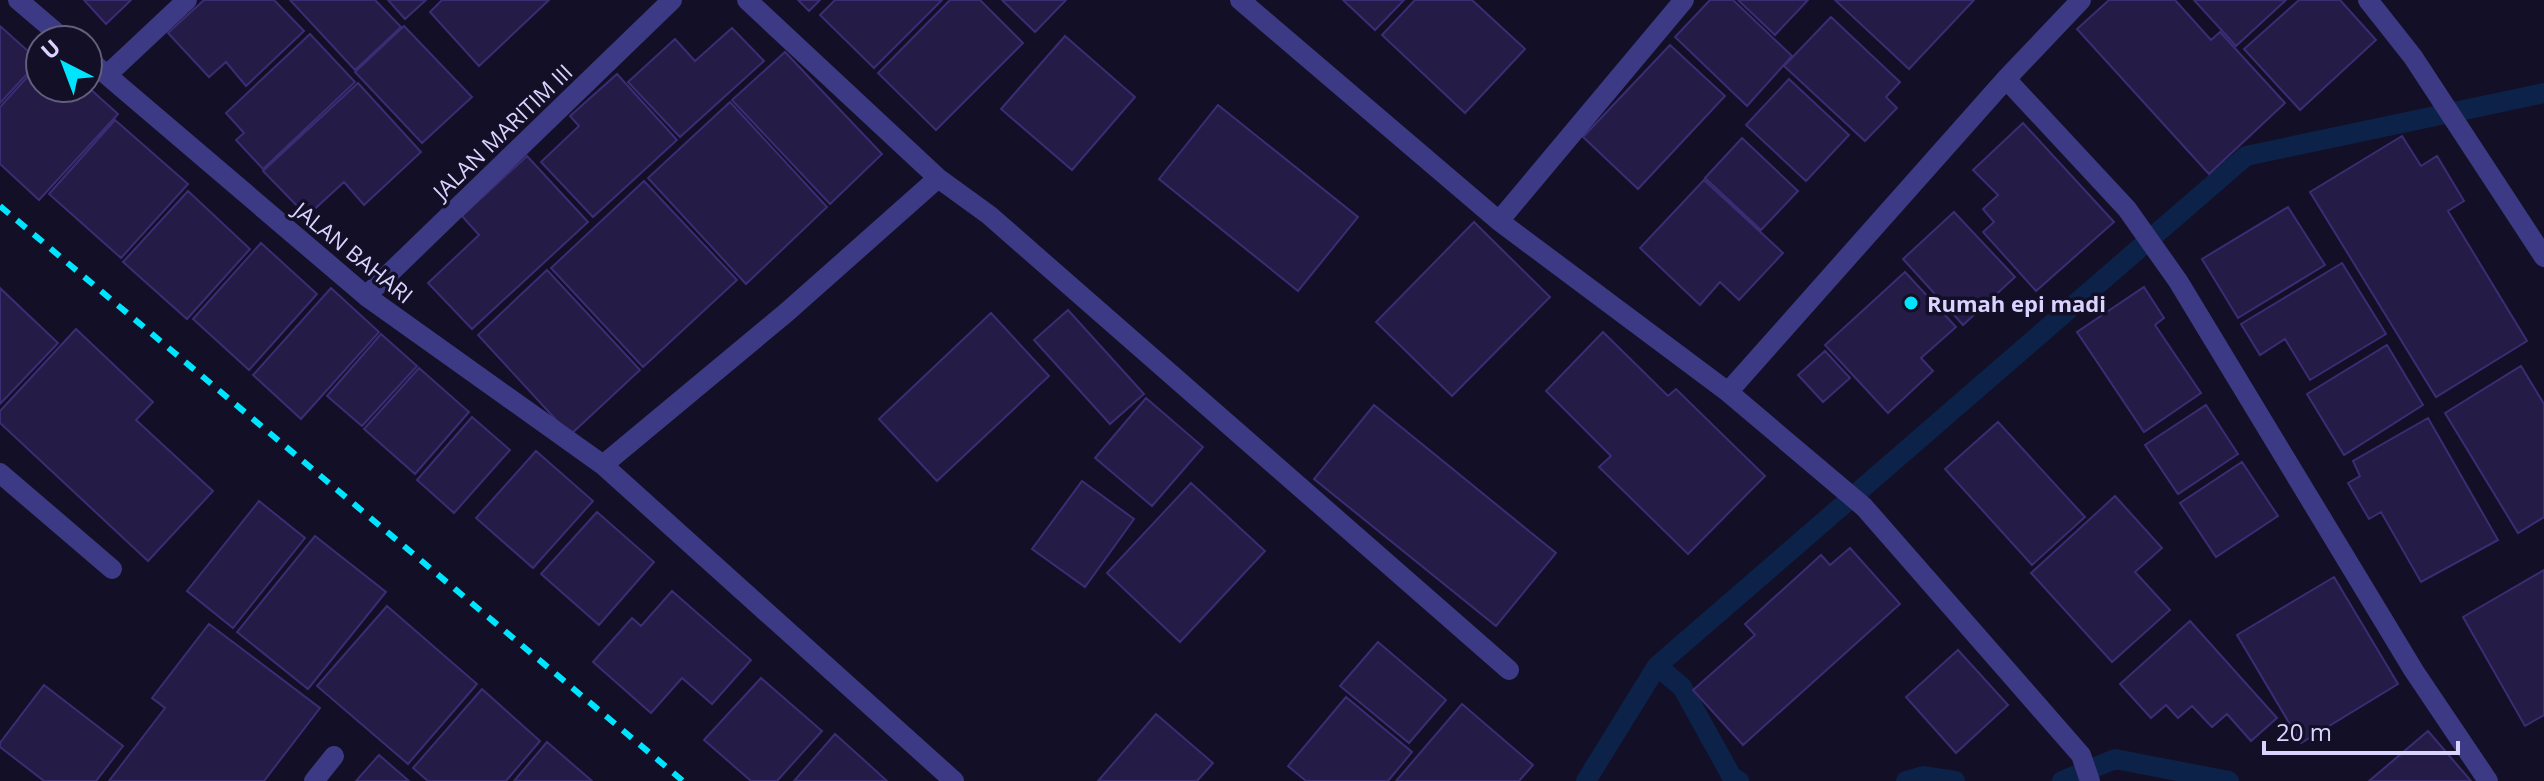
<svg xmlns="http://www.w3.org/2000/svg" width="2544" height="781" font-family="'Open Sans',sans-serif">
  <rect width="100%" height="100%" fill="#130f26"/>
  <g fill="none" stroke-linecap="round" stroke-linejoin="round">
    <path stroke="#0c2248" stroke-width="20" d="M 1657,666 L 1682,687 L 1732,777 L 1739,781
      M 1586,781 L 1657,666 L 2246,156 L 2544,93
      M 1906,781 L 1923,776 L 1955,781
      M 2062,781 L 2115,759 L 2229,781"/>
  </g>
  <path fill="#241b47" stroke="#3b2d73" stroke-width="2" d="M 84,0 L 131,0 L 106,24 Z
    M 204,0 L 274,0 L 304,31 L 246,86 L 226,62 L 209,77 L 168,33 Z
    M 290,0 L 375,0 L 401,27 L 355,70 Z
    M 388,0 L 426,0 L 405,19 Z
    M 442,0 L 549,0 L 479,66 L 430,12 Z
    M 798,0 L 820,0 L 809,11 Z
    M 835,0 L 942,0 L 874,68 L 820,15 Z
    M 950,0 L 980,0 L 1023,43 L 936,130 L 878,73 Z
    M 1002,0 L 1066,0 L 1035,32 Z
    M 1343,0 L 1404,0 L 1375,30 Z
    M 1415,0 L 1472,0 L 1525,49 L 1465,113 L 1382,35 Z
    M 1710,0 L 1733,0 L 1792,56 L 1747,106 L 1675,37 Z
    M 1738,0 L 1808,0 L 1775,35 Z
    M 1835,0 L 1974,0 L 1909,69 Z
    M 2109,0 L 2175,0 L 2211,40 L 2220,32 L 2285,103 L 2209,174 L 2077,29 Z
    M 2194,0 L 2286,0 L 2236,46 Z
    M 2299,0 L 2340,0 L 2376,40 L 2300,110 L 2244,49 Z
    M 1831,17 L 1900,82 L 1886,97 L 1897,108 L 1865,141 L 1784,66 Z
    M 0,26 L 39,61 L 0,103 Z
    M 404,26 L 472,97 L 422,143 L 355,72 Z
    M 732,28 L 764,61 L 680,137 L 628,82 L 675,39 L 695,61 Z
    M 310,34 L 355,82 L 263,169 L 236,140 L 244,133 L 226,113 Z
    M 1065,36 L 1135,97 L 1072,170 L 1001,109 Z
    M 1670,45 L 1725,96 L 1638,189 L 1583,137 Z
    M 785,52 L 882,154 L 830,204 L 732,100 Z
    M 40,63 L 40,88 L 88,87 L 118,114 L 39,200 L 0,164 L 0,107 Z
    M 617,74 L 677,140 L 593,217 L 541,162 L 579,126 L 570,116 Z
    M 1789,79 L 1849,135 L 1806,181 L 1746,125 Z
    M 358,83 L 421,152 L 364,205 L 344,182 L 307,216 L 263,171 Z
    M 730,102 L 827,207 L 746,284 L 648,178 Z
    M 1218,105 L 1358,217 L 1298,291 L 1159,179 Z
    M 115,120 L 188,184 L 121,258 L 49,194 Z
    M 2023,123 L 2114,222 L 2036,291 L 1983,232 L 1994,222 L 1983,209 L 1998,195 L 1973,170 Z
    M 2402,136 L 2421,166 L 2437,156 L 2464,201 L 2448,211 L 2527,341 L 2436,397 L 2310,192 Z
    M 1742,138 L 1798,191 L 1761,230 L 1705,178 Z
    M 527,156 L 588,222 L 472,329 L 428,283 L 479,235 L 462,216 Z
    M 1704,180 L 1783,253 L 1739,300 L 1720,282 L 1700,305 L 1640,248 Z
    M 644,181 L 737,280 L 643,367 L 551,268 Z
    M 188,191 L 250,249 L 187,319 L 123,262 Z
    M 2288,207 L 2325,265 L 2238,318 L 2202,259 Z
    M 1954,212 L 2015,277 L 1963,325 L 1903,259 Z
    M 1474,222 L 1550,297 L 1452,396 L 1376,322 Z
    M 261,243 L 317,294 L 249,370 L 193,319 Z
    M 2342,263 L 2386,334 L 2310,380 L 2285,339 L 2260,355 L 2241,324 Z
    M 547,270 L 640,370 L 570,435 L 478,335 Z
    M 1905,272 L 1956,327 L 1921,358 L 1933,371 L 1888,413 L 1825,345 Z
    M 2144,287 L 2164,318 L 2155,325 L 2201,393 L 2144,432 L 2077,332 Z
    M 0,288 L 58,343 L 0,404 Z
    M 331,288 L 379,332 L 301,419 L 253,375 Z
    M 1068,310 L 1144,394 L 1110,424 L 1034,340 Z
    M 991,313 L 1049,376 L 937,481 L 879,419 Z
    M 76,329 L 153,402 L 136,420 L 213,491 L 148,561 L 0,423 L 0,411 Z
    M 1603,332 L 1668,396 L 1676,389 L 1765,476 L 1688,554 L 1599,467 L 1611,456 L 1546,391 Z
    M 381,334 L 417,366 L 362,426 L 327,396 Z
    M 2387,345 L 2423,405 L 2344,455 L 2307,394 Z
    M 1825,351 L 1850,378 L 1823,402 L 1798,375 Z
    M 2521,366 L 2544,404 L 2544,517 L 2518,533 L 2445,413 Z
    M 419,368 L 469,412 L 415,474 L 364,429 Z
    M 1146,398 L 1203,447 L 1152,506 L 1095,458 Z
    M 1374,405 L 1556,553 L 1496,626 L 1314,479 Z
    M 2206,405 L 2238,454 L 2178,494 L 2145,445 Z
    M 472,417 L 510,450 L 454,513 L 417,480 Z
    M 2428,418 L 2498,540 L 2421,582 L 2381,512 L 2369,519 L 2348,483 L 2360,476 L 2353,461 Z
    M 1998,422 L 2085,517 L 2032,565 L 1945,469 Z
    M 536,451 L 593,501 L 533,568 L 476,518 Z
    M 2242,462 L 2278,516 L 2216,557 L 2180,503 Z
    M 1082,481 L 1134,519 L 1085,587 L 1032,549 Z
    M 1191,483 L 1265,551 L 1180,642 L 1107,573 Z
    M 2115,496 L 2162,548 L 2135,572 L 2170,610 L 2112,662 L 2031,573 Z
    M 259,501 L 305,538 L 233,628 L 187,591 Z
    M 597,512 L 654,562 L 599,625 L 541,574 Z
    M 315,536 L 386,592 L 308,689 L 237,632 Z
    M 1850,548 L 1900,604 L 1743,745 L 1693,690 L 1755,635 L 1745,624 L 1821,555 L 1830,565 Z
    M 2544,570 L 2544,715 L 2525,726 L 2463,617 Z
    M 2334,577 L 2398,684 L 2301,743 L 2237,635 Z
    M 672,591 L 751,660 L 712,704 L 682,678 L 651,713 L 593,662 L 632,618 L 641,626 Z
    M 387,606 L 477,684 L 408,764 L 317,686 Z
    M 2190,621 L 2277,718 L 2251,741 L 2227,714 L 2212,727 L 2192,706 L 2178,718 L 2166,705 L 2151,718 L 2120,684 Z
    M 209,624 L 320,708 L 264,781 L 109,781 L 165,708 L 152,698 Z
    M 1378,642 L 1446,700 L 1409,743 L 1340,686 Z
    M 1958,650 L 2008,705 L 1956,753 L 1906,697 Z
    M 761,678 L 822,731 L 777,781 L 751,781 L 704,740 Z
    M 44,685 L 123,746 L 96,781 L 44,781 L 0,747 L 0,743 Z
    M 482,689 L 540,741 L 506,781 L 428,781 L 413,768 Z
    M 1346,697 L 1412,752 L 1388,781 L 1306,781 L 1288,766 Z
    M 1462,704 L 1533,765 L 1519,781 L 1396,781 Z
    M 1156,714 L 1213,763 L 1197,781 L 1098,781 Z
    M 2428,731 L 2471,781 L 2369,781 Z
    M 835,734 L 865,761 L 887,781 L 794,781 Z
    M 547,742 L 592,781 L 514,781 Z
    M 379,755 L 409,781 L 356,781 Z"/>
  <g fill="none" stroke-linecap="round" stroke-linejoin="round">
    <path stroke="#3d3a85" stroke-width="20" d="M 18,0 L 65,40
      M 1240,0 L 1499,221 L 1728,392 L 1864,507 L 2081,755 L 2090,781
      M 2368,0 L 2413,57 L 2544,257
      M 88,59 L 366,296 L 603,465 L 954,781
      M 107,75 L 187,0
      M 2006,79 L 2127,209 L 2178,281 L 2414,671 L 2488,781
      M 938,178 L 989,215 L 1509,670
      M 1499,221 L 1684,0
      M 366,296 L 672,0
      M 1728,392 L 2006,79 L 2081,0
      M 603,465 L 787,312 L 938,178 L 747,0
      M 0,473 L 112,569
      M 314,781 L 334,756"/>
    <path stroke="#00e5ff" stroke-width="6" stroke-dasharray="12 10" stroke-linecap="butt" d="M 0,206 L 683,781"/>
  </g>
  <circle fill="#00e5ff" stroke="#130f26" stroke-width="3" cx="1911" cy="303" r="8"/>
  <g text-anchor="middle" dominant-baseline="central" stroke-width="7" stroke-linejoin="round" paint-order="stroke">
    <g font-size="22" fill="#d9d4ff" stroke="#130f26">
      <text transform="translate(502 131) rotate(-44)">JALAN MARITIM III</text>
      <text transform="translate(354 252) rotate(39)">JALAN BAHARI</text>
    </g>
    <g font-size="22" font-weight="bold" fill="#d9d4ff" stroke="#130f26" text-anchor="start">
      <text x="1927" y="303">Rumah epi madi</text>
    </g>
  </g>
  <g transform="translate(64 64) rotate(318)"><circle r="38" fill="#130f26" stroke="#625e7d" stroke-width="2"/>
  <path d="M0-6L14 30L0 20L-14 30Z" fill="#00e5ff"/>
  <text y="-12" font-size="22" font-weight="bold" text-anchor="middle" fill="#d9d4ff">U</text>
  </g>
  <path d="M2264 741v12h194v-12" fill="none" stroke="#d9d4ff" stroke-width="4"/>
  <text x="2276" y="741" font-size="24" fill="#d9d4ff" stroke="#130f26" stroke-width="6" paint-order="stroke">20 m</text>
</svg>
